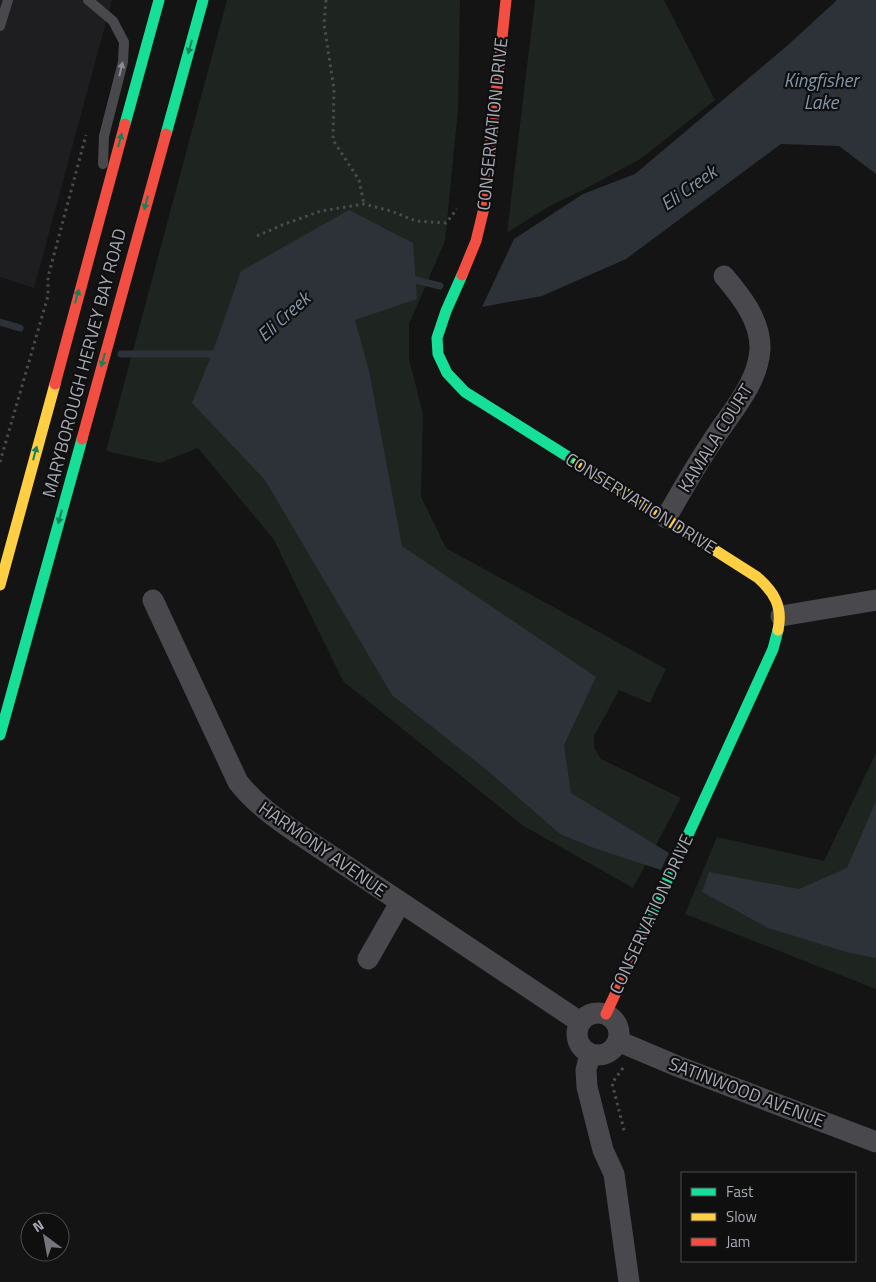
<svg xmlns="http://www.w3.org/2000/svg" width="876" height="1282" font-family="'Titillium Web',sans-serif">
  <rect width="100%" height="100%" fill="#141415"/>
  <path fill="#1e1e20" d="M 0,0 L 112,0 L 34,288 L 0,277 Z"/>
  <path fill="#1e241f" d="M 227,0 L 460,0 L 458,110 L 445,241 L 409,324 L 409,359 L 423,414 L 421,497 L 446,548 L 666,669 L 650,703 L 619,690 L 594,736 L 594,748 L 601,759 L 681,798 L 633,888 L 522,825 L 343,681 L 274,540 L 198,448 L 160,463 L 106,451 Z
    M 535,0 L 664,0 L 715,100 L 642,158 L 587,188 L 548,207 L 507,233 Z
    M 876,753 L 876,989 L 685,914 L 717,837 L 824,861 Z"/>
  <path fill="#2c3238" d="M 837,0 L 876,0 L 876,174 L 839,146 L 781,144 L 626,259 L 542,296 L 482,307 L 514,239 L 583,194 L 635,174 L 788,45 Z
    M 349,210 L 413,243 L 417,299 L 355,320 L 369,371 L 402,546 L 596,677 L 564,745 L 571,793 L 669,853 L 661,870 L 594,848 L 560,834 L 488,771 L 392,695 L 265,480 L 192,403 L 212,354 L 241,271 Z
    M 876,801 L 876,958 L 850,953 L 768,928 L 702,892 L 709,872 L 799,889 L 847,868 Z"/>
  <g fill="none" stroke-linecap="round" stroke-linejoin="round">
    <path stroke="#2c3238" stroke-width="7" d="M 408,278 L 440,286
      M 0,322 L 20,328
      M 121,354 L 212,354 L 220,352"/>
    <path stroke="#4a4b4e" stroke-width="3" stroke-dasharray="2.5 4" stroke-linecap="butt" d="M 326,0 L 324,24 L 334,89 L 333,140 L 359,180 L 364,204
      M 257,236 L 282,225 L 321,211 L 364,204 L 391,211 L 416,221 L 446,223 L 457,209
      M 0,462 L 48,296 L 48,277 L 86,135
      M 623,1068 L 612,1083 L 625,1134"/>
    <path stroke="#49494d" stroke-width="10" d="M 88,0 L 113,21 L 124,42 L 123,62 L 104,136 L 103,164
      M 0,26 L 8,0"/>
    <path stroke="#49494d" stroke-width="21" d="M 666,518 C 681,492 695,467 711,443 C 729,414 758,385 760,349 C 761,321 741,296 724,276
      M 153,600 L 238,782 C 256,805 277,819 300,835 L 580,1022
      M 781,616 L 876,600
      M 368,959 L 400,903
      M577 1034a21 21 0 1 1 42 0a21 21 0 1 1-42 0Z
      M 618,1041 L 677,1066 L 876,1142
      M 590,1054 L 586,1070 L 587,1087 L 603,1150 L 614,1174 L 629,1282"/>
    <path stroke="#16e098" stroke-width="11" d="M 125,124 L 159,0
      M 166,134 L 203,0
      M 462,275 L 446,311 L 437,338 L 438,354 L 447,373 L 465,392 L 578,463
      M 0,735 L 82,439
      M 640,940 L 773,649 L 778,630"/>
    <path stroke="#ffcf43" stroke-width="11" d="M 578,463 L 757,577 C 774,592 783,606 778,630
      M 0,585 L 55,384"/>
    <path stroke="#f24e42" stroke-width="11" d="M 462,275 L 476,241 L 484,208 L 506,0
      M 55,384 L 125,124
      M 82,439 L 166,134
      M 606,1014 L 640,940"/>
  </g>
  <defs><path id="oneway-solid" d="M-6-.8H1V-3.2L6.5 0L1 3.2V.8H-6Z" transform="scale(1.25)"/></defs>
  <g fill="#13825b">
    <use href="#oneway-solid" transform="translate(190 47) rotate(106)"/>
    <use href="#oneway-solid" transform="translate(120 140) rotate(-75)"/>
    <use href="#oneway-solid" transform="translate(146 203) rotate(105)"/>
    <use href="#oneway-solid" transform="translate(77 296) rotate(-75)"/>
    <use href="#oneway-solid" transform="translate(103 360) rotate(105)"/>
    <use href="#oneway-solid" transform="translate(35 453) rotate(-75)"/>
    <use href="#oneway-solid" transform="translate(60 517) rotate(105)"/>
  </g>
  <use fill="#8b8d95" href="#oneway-solid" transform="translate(121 69) rotate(-77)"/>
  <g text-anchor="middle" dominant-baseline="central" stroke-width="4.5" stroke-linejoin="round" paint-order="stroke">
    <g font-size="18" fill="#a7aab4" stroke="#0f0f10">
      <text transform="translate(492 124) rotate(-84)">CONSERVATION DRIVE</text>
      <text transform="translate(84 363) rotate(-75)">MARYBOROUGH HERVEY BAY ROAD</text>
      <text transform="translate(715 438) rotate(-58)">KAMALA COURT</text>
      <text transform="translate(641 503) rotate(32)">CONSERVATION DRIVE</text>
      <text transform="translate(323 849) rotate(35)">HARMONY AVENUE</text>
      <text transform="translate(651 914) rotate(-65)">CONSERVATION DRIVE</text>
      <text transform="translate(747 1092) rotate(21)">SATINWOOD AVENUE</text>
    </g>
    <g font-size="19" font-style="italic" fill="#8196ab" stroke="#0f0f10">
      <text x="821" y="79">Kingfisher<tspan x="821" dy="22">Lake</tspan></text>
      <text transform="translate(688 187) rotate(-35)">Eli Creek</text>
      <text transform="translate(283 316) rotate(-42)">Eli Creek</text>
    </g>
  </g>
  <rect x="681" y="1172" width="175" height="90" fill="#0f0f10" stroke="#4c4d52"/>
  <rect x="691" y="1188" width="25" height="8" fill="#16e098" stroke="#4c4d52"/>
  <text x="726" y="1197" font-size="15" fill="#a7aab4">Fast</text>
  <rect x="691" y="1213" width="25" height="8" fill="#ffcf43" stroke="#4c4d52"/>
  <text x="726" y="1222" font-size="15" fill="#a7aab4">Slow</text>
  <rect x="691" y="1238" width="25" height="8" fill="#f24e42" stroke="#4c4d52"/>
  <text x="726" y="1247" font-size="15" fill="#a7aab4">Jam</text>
  <g transform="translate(45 1237) rotate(328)"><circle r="24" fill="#0f0f10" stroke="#4c4d52"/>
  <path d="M0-4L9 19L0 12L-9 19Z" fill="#74767c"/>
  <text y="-8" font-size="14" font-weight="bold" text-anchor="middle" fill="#a7aab4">N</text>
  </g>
</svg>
